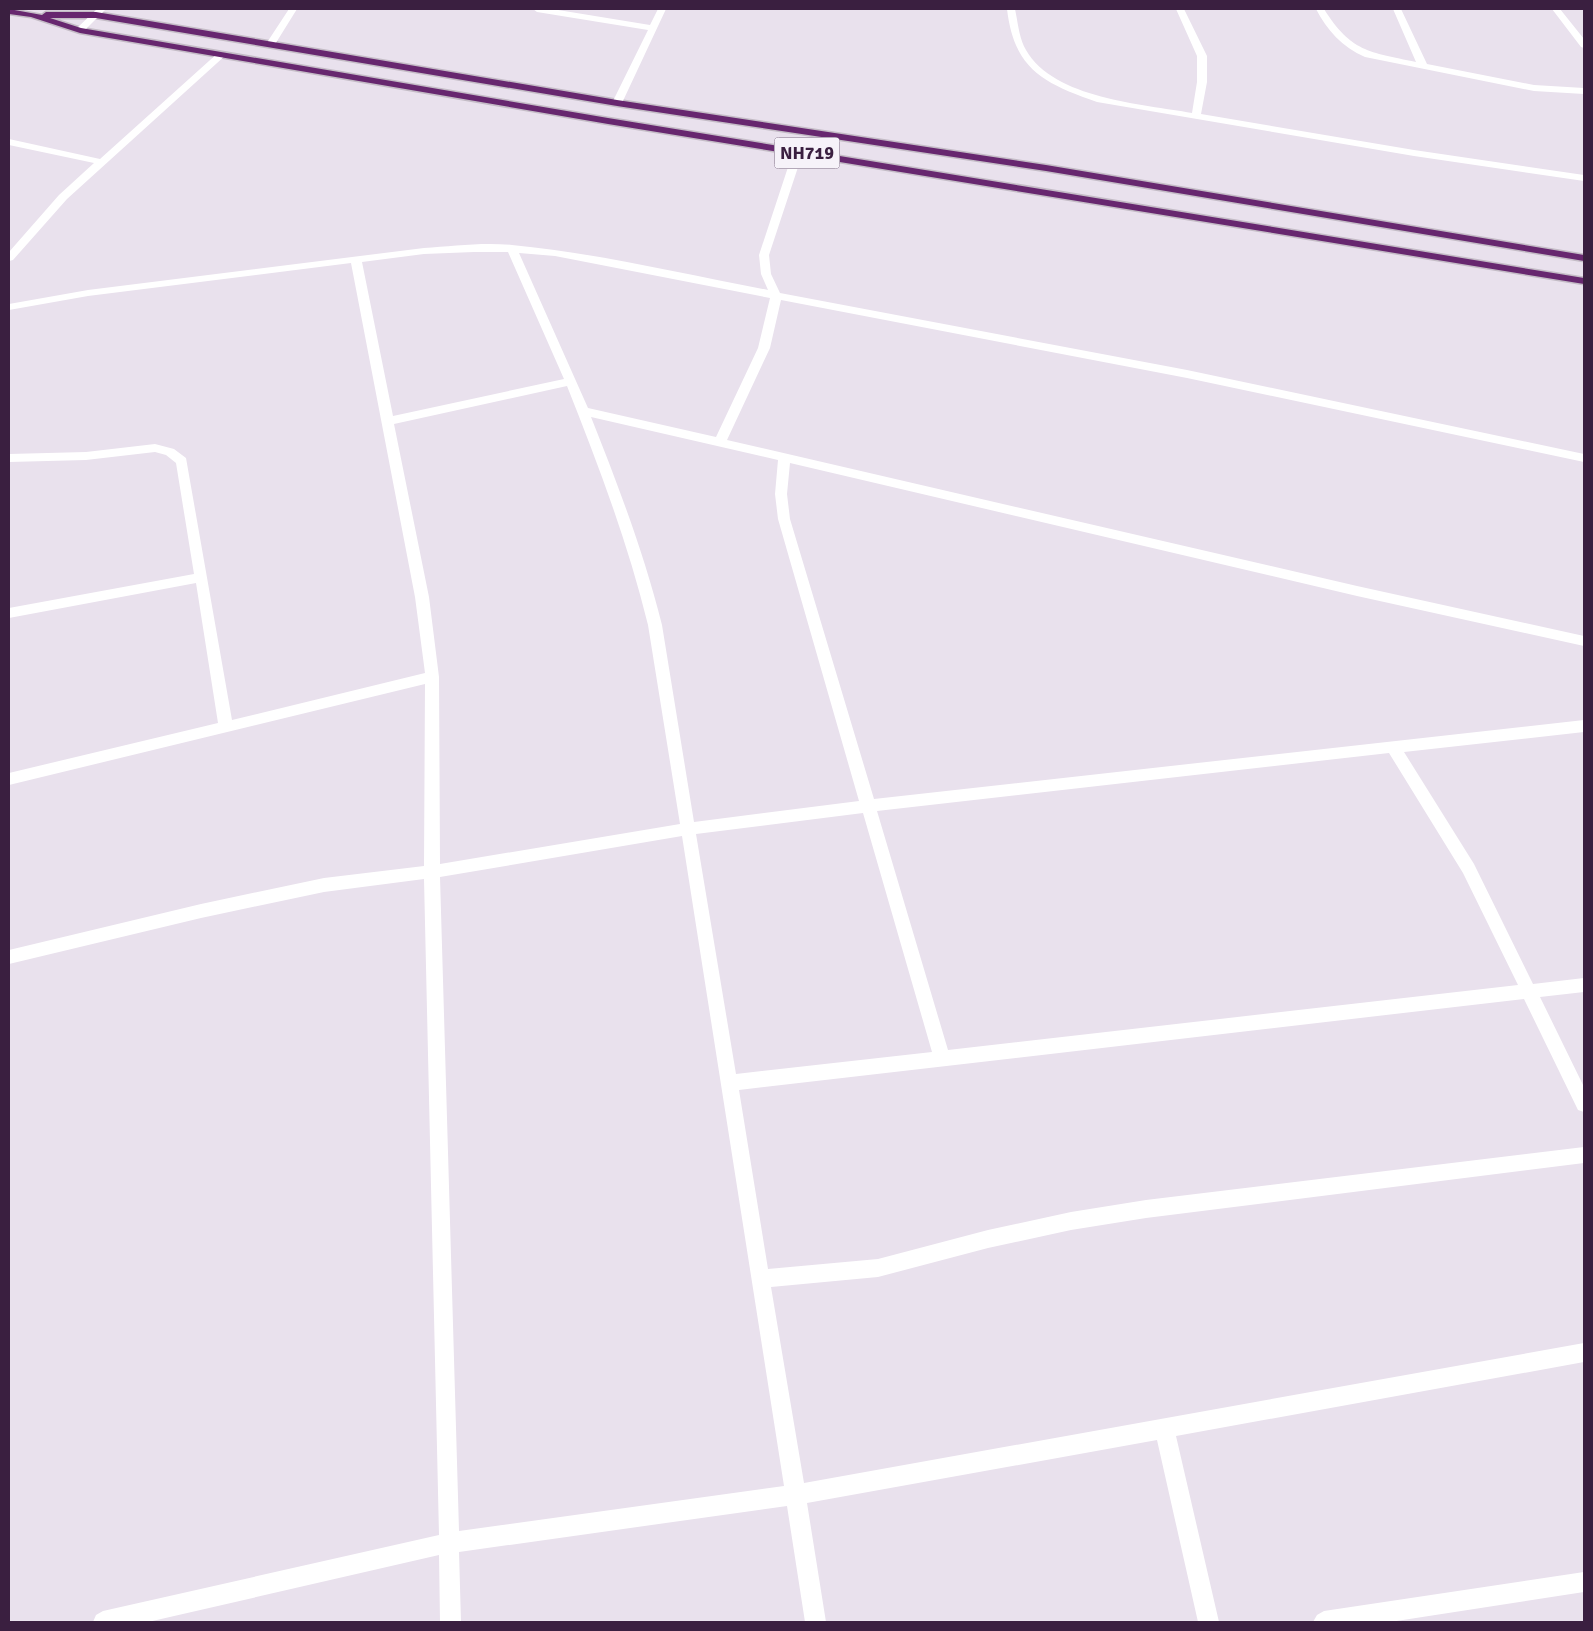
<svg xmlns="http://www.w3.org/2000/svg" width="1593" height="1631" font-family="Signika,sans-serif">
  <rect width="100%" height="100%" fill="#e9e1ed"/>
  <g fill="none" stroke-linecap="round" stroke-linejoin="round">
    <defs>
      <path id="highway" d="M 9,9 L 42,15 L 46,12 L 96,12 L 617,100 L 1046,165 L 1584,255 L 1584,261 L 1046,171 L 617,106 L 96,18 L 50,18 L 81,28 L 608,118 L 1584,278 L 1584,284 L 608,124 L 80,33 L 31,17 L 9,14 Z"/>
    </defs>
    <use href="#highway" stroke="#c4bcc6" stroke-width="3"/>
    <path fill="#fff" fill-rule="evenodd" d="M 97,9 L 106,9 L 83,32 L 77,32 L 77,28 Z
      M 289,9 L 297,9 L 274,46 L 268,46 L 266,44 Z
      M 533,9 L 552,9 L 650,25 L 658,9 L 666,9 L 622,103 L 617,106 L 612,103 L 648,30 L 537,12 Z
      M 1007,9 L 1015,9 C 1018,23 1019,38 1026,50 C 1054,99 1143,104 1192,113 L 1197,82 L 1197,56 L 1176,9 L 1184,9 L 1207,56 L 1207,82 L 1201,114 L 1414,150 L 1584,175 L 1584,181 L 1414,156 L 1097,102 C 1043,83 1014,69 1007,9 Z
      M 1316,9 L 1324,9 C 1351,52 1369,52 1416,62 L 1393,9 L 1401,9 L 1427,64 L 1534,85 L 1584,88 L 1584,94 L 1534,91 L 1365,57 C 1342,47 1327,30 1316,9 Z
      M 1552,9 L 1560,9 L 1584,39 L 1584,48 L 1581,47 Z
      M 219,52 L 227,54 L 67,199 L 13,260 L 9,261 L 9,252 L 59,195 L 94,163 L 9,145 L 9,139 L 100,159 Z
      M 798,149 L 803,152 L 769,255 L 771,274 L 780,293 L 1187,370 L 1584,454 L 1584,462 L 1187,378 L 781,300 L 770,348 L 727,440 L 1357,586 L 1584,636 L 1584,646 L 1357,596 L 790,463 L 787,494 L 790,519 L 874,799 L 1584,720 L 1584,732 L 1404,752 L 1474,864 L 1533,984 L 1584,978 L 1584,992 L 1540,997 L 1584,1087 L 1584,1112 L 1578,1110 L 1524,999 L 739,1090 L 768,1269 L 878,1259 L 988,1230 L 1071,1212 L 1146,1200 L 1584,1147 L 1584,1163 L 1146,1218 L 1071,1230 L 988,1248 L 878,1277 L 771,1287 L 804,1483 L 1584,1343 L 1584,1362 L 1176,1436 L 1219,1622 L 1198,1622 L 1157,1440 L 807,1503 L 826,1622 L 805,1622 L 787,1506 L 459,1552 L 461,1622 L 440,1622 L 439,1555 L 148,1622 L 93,1622 L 96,1615 L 103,1611 L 439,1535 L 424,879 L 324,892 L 201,918 L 9,964 L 9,950 L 201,904 L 324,878 L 424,866 L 425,684 L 9,785 L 9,773 L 218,723 L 196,583 L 9,618 L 9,608 L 194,574 L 176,463 L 166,455 L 155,452 L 86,460 L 9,462 L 9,454 L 86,452 L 155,444 L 174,449 L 186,458 L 232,720 L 425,673 L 415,597 L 351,263 L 88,296 L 9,310 L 9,304 L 88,290 L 424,248 C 452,246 484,242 512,245 C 597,253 683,274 768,290 L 761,274 L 759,255 L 793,152 ZM 474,252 L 508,252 L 564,379 L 393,416 L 362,262 L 424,254 ZM 519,253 L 555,256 L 770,298 L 758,348 L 716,437 L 588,408 ZM 567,386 C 598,464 628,543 648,625 L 680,824 L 440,864 L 439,677 L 429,597 L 394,424 ZM 591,417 L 778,460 L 775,494 L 778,519 L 859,801 L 694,822 L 662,625 C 644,553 618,485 591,417 ZM 1389,753 L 1463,873 L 1518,985 L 948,1050 L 877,811 ZM 863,813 L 932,1052 L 736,1074 L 696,834 ZM 682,836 L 784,1486 L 459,1531 L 440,877 Z
      M 1584,1572 L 1584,1592 L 1390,1622 L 1313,1622 L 1317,1615 L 1324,1611 Z"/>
    <use href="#highway" fill="#67276f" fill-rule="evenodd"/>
  </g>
  <g text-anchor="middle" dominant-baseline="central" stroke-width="5" stroke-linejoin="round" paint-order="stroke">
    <rect fill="#f6f2f9" stroke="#725e78" stroke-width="1" x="774.5" y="137.5" width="65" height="31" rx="4"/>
    <g font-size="18" font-weight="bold" fill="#3a1f40">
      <text x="807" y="153">NH719</text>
    </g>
  </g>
  <rect width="1593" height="1631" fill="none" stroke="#3a1f40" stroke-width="20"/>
</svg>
